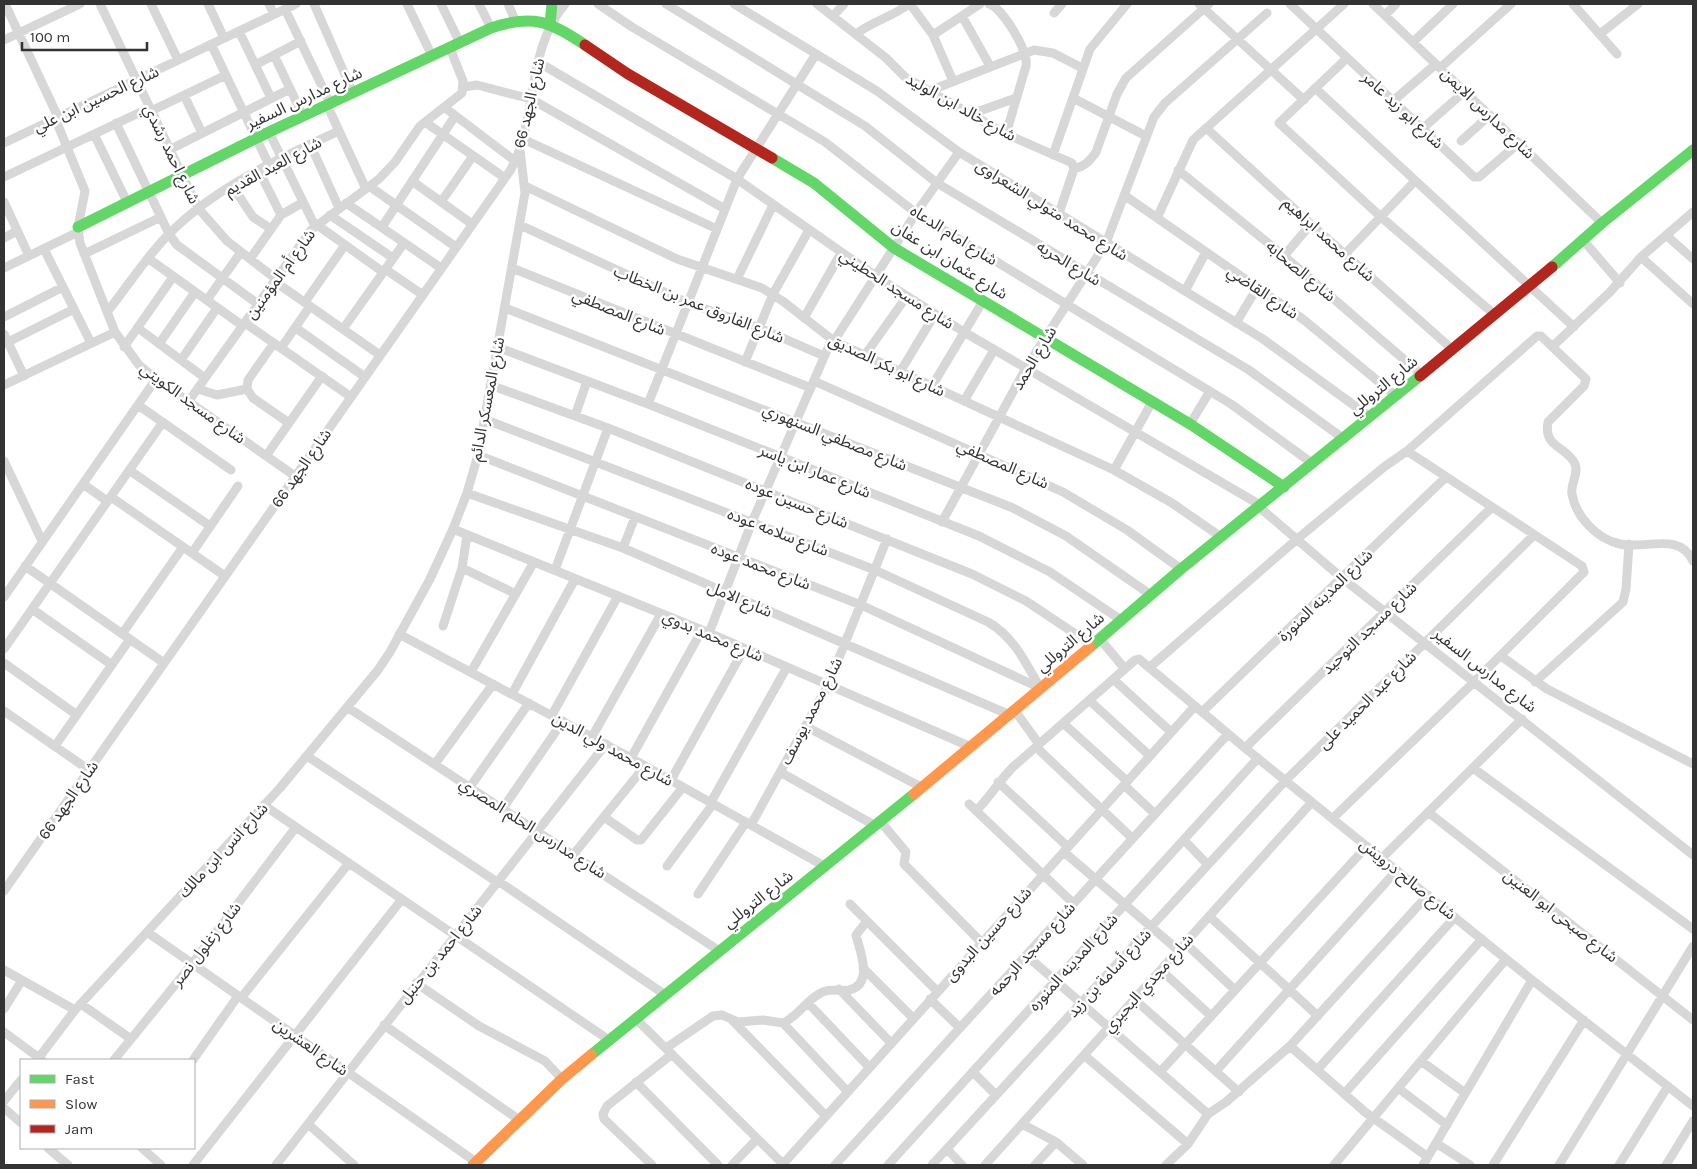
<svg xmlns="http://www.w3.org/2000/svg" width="1697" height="1169" font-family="Karla,'Noto Sans Arabic',sans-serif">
  <rect width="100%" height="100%" fill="#fff"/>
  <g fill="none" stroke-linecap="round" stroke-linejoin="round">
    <path stroke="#d7d7d7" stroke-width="9" d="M 5,4 L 58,117
      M 100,4 L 198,208 L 227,241 L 276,279
      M 151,4 L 178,60
      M 208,4 L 224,38
      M 269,4 L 274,14
      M 314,4 L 353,93
      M 407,4 L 432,56
      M 441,4 L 460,43
      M 479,4 L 491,28
      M 508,4 L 515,20
      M 598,4 L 632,27 L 825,142 L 916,213 L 1231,404 L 1313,464
      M 666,4 L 865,126 L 937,183 L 1249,370 L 1344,439
      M 734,4 L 877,91 L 959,152 L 1263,339 L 1370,417
      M 817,4 L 886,58 L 906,78 L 1006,134 L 1072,163 L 1074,169 L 1059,213
      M 910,4 L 933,35 L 953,81
      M 989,4 C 1003,8 1029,52 1026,66 L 1006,134
      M 1199,4 L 1304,100
      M 1290,4 L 1474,177 L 1479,177 L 1519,143
      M 1373,4 L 1602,223
      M 1573,4 L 1617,54
      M 285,9 L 330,103
      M 1054,13 L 1062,4
      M 1385,15 L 1396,4
      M 833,16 L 844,4
      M 962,16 L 990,66
      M 239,31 L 271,98
      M 856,34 C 873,21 892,17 909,4
      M 1600,34 L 1638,4
      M 933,35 L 980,4
      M 4,40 L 80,4
      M 1413,42 L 1453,4
      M 211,44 L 269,165
      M 274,55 L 303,116
      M 1347,58 L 1279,123 L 1381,217 L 1495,315
      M 538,62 L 737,179 L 877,277 L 964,332 L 1262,506
      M 255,65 L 301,41
      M 1440,68 L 1511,4
      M 464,87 L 477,85 L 531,99 L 725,209
      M 1315,88 L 1574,327
      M 929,91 L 1034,50 L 1053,53 L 1082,68
      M 184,95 L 202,133
      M 1073,98 L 1146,136
      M 1393,101 L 1436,64
      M 327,105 L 366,189
      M 444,107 L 515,161
      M 151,111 L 226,75
      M 971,114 L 1016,98
      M 55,118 L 85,191 L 78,227 L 80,243 L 115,332 L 139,365 L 156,379 L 295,476
      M 425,122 L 505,178
      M 116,123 L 169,234 L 177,245 L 258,304
      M 1206,128 L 1311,224 L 1452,349
      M 1422,129 L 1465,91
      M 269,132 L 313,222 L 383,272
      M 94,134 L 127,202
      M 523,139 L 717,229
      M 1461,141 L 1490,115
      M 4,143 L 296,4
      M 310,144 L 339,208
      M 169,150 L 290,89
      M 1053,155 L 1090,49 L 1127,4
      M 1074,169 C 1085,166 1090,161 1096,152 L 1117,94 L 1126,78 L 1209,4
      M 1178,170 L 1284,256 L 1422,375
      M 259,171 L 281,215
      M 4,177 L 149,108
      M 412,181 L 472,224
      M 369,186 L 456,247
      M 525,186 L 677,259 L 762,288 L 784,302 L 834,341 L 1114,470 L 1172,503 L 1221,537
      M 233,187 L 253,217 L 271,229
      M 1124,195 L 1304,320 L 1396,396
      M 4,202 L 29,256
      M 441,202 L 473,156
      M 346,203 L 441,268
      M 330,215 L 393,258
      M 1157,218 L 1193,140 L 1344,4
      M 520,225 L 688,303 L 760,328 L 824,356
      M 382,227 L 455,116
      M 1666,235 L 1693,259
      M 4,238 L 17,231
      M 1583,240 L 1620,283
      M 44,249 L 91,343
      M 84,254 L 161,217
      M 1345,254 L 1415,181
      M 1284,256 L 1311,224
      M 1641,257 L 1693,304
      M 149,259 L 243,326
      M 250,259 L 281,215 L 302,203
      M 4,268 L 78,232
      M 512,268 L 811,388
      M 385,269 L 423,295
      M 737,279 L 773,205
      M 274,281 L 380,355
      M 1185,291 L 1206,252
      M 207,300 L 241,252
      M 305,302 L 345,245
      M 505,308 L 1013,508 L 1066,536 L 1151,595
      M 107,312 C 128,286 146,257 169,234 C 215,187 280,158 339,131
      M 4,317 L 63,287
      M 804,318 L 841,253
      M 245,323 L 351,397
      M 1236,323 L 1257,288
      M 138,328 L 205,378
      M 296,328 L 365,377
      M 343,329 L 404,243
      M 4,334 L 24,376
      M 834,341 L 916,213 L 959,152
      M 8,342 L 74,309
      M 274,343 L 248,380 L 247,389 L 253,398 L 289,423
      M 159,344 L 195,292
      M 1553,346 L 1610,292 L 1641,257 L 1693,212
      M 124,347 L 173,277
      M 497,347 L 648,404 L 979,536 L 1050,572 L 1121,620
      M 281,348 L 310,306
      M 865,355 L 907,296
      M 181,360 L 217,308
      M 745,362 L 773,294 L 809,230
      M 900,372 L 935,314
      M 814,381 L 1063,492 L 1127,530 L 1181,569
      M 4,385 L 115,332
      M 490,385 L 608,428 L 972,574 L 1026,601 L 1092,645
      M 932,386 L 983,301
      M 198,389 L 217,395 L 247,389
      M 964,401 L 994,350
      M 188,402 L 311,230 L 379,179 L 395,162 L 420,126 L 462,93 L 463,81 L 450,48
      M 648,404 L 737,179 L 816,54
      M 138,405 L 231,470
      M 575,416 L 587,381
      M 484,419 L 875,570 L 988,622 C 1014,637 1026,663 1040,688
      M 1190,424 L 1210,391
      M 478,455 L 861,605 L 1040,688
      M 266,456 L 322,376
      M 4,461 L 42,541
      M 129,470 L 210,526
      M 1114,470 L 1152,402
      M 83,484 L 107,501
      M 467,493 L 623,548 L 1010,715
      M 111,497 L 225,576
      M 1259,507 L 1342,578 L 1693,855
      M 942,522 L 1026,368 L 1106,243 L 1154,117 L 1165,103 L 1267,13
      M 453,529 L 702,630 L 971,747
      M 623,548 L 635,517
      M 192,553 L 238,486
      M 25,566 L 164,663
      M 462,568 L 516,594
      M 555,570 L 608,428
      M 4,597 L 156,379
      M 32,609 L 112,665
      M 443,626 L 462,568 L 467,535
      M 709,633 L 752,522 L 832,339
      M 122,634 L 183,547
      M 399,634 L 631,758 L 826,867
      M 1100,639 L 1125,669
      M 4,649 L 163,422
      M 1501,656 L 1547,689 L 1693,764
      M 4,663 L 77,715
      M 1150,667 L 1296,540 L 1384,467 L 1407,451 L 1537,336 L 1541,336 L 1586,379 L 1584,386 L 1548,422 C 1543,448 1567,446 1575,464 C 1579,474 1570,484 1572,494 C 1576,517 1597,539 1620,544 C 1645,550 1679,531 1693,561
      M 471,672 L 534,562
      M 1113,679 L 1171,732
      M 1535,682 L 1623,602 L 1626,589 L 1629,544
      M 512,694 L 575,579
      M 1089,700 L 1150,756
      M 347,707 L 718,950
      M 4,711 L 89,770
      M 1015,711 L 1039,744
      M 1202,712 L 1446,477
      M 552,715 L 618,596
      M 1063,723 L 1127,781
      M 805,726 L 921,787
      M 592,737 L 661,614
      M 55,746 L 130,639
      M 1036,747 L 1132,838
      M 1245,748 L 1492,507
      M 307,756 L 497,882
      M 631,758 L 702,630
      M 435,764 L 493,684
      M 1473,768 L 1693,929
      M 780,772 L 874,825
      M 671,780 L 744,649
      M 998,782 L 1068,847
      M 1124,785 L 1155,814
      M 470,787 L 529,703
      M 711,802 L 787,667
      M 969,804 L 1073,903
      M 265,806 L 609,1040
      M 503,808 L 563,721
      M 976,811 C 990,797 999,781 1013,767 L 1135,660 L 1139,659 L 1245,748 L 1532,980 L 1693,1106
      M 1428,812 L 1693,1020
      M 604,817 L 637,840 L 641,840 L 683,787
      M 1333,818 L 1474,682 L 1584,572 L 1582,566 L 1407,451
      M 880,821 L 906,852 L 904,864 L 981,942
      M 751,825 L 828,685 L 887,539
      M 1184,840 L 1208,865
      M 1064,852 L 1178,950
      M 573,855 L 645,766
      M 1382,858 L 1522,719
      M 667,866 L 713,804
      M 498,881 L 664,994
      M 4,891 L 510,171 C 539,119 525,51 565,4
      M 698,894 L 746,822
      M 850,904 L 937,991
      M 1209,916 L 1318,1016
      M 147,932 L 476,1162
      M 1185,943 L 1235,990
      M 1026,955 L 1208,1114
      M 863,968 L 913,1018
      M 4,970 L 75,1010
      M 1161,970 L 1211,1016
      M 416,983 L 479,1026 L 545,1061 L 562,1079
      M 839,989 L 891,1043
      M 241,998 L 349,863
      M 930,999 L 960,1028
      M 1134,999 L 1239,1092
      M 808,1003 L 869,1067
      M 81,1004 L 131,1039
      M 4,1009 L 22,980
      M 635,1018 L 784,1165
      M 732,1020 L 826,1116
      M 783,1023 L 848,1092
      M 384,1025 L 518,1119
      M 4,1032 L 42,1060
      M 1290,1046 L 1365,1112 L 1428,1157
      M 666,1048 L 713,1016 L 722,1015 L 738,1022 L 763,1020 L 783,1023 C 797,1017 806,1001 819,994 C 829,987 839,992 849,990 C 875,984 859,949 856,935 L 867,921
      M 1084,1055 L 1188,1144
      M 37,1060 L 75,1010 L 280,788 L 378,670 L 390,652 L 430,579 L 453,529 L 467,493 L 478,455 L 525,193 L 520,150
      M 114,1060 L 192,964 L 296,827
      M 193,1060 L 238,996
      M 1421,1061 L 1465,1093
      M 1317,1070 L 1455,917
      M 1216,1071 L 1397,870
      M 973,1072 L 996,1095
      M 1160,1072 L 1367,846
      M 636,1082 L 718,1165
      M 1398,1088 L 1447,1125
      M 1344,1094 L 1482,939
      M 4,1101 L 21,1080
      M 4,1108 L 21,1123
      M 308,1124 L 354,1165
      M 1022,1124 L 1056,1142 L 1083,1165
      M 1436,1143 L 1470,1165
      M 48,1148 L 68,1165
      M 142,1148 L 161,1165
      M 947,1149 L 962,1165
      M 783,1164 L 1195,706
      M 193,1165 L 402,899
      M 276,1165 C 385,1024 496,885 606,744
      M 652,1165 L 604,1119 L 603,1114 L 607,1106 L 672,1054
      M 732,1165 L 757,1139
      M 835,1165 L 1228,734
      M 888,1165 L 1258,758
      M 932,1165 L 1286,780 L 1533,536
      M 985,1165 L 1312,802
      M 1035,1165 L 1056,1142
      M 1166,1165 L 1188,1144 L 1208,1114 L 1226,1102 L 1290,1046 L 1428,895
      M 1334,1165 L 1506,959
      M 1423,1165 L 1532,980
      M 1493,1165 L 1584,1020
      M 1559,1165 L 1693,946
      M 1619,1165 L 1668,1086
      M 1666,1165 L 1693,1121"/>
    <path stroke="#63d668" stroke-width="11" d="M 550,24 L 552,4
      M 772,158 L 814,183 L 894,248 L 1190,424 L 1284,487
      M 78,227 L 269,132 L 491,28 C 532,14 550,21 585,45
      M 1552,267 L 1602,223 L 1693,150
      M 1090,647 L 1181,569 L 1420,376
      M 591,1055 L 914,794"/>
    <path stroke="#ff974d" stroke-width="11" d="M 914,794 L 1090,647
      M 473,1165 L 562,1079 L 591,1055"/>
    <path stroke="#b3261e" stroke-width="11" d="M 585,45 L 628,74 L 772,158
      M 1420,376 L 1552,267"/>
  </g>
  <g text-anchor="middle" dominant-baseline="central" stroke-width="5" stroke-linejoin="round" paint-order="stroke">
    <g font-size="16" fill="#333" stroke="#fff">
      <text transform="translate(304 98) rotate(-25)">شارع مدارس السفير</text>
      <text transform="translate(96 99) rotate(-25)">شارع الحسين ابن علي</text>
      <text transform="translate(529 103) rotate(-77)">شارع الجهد 66</text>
      <text transform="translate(961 107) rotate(29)">شارع خالد ابن الوليد</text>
      <text transform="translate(1403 110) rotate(43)">شارع ابو زيد عامر</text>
      <text transform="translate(1488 113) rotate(44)">شارع مدارس الايمن</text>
      <text transform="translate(172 154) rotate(64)">شارع احمد رشدي</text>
      <text transform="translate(273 166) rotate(-28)">شارع العبد القديم</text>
      <text transform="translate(1052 210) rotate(32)">شارع محمد متولي الشعراوى</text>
      <text transform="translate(954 235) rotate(32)">شارع امام الدعاه</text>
      <text transform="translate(1329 239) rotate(42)">شارع محمد ابراهيم</text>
      <text transform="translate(950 260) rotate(32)">شارع عثمان ابن عفان</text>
      <text transform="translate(1069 263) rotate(31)">شارع الحريه</text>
      <text transform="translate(1301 271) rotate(40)">شارع الصحابه</text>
      <text transform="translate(280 274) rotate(-54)">شارع أم المؤمنين</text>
      <text transform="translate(897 289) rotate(33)">شارع مسجد الحطيني</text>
      <text transform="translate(1263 292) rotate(34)">شارع القاضي</text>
      <text transform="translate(699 304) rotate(22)">شارع الفاروق عمر بن الخطاب</text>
      <text transform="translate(619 312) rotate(22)">شارع المصطفي</text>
      <text transform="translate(1034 358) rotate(-59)">شارع الحمد</text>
      <text transform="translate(887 365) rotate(25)">شارع ابو بكر الصديق</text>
      <text transform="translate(1383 385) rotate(-39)">شارع التروللي</text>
      <text transform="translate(487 399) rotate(-79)">شارع المعسكر الدائم</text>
      <text transform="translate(193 403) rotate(36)">شارع مسجد الكويتي</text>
      <text transform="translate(835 437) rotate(22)">شارع مصطفي السنهوري</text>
      <text transform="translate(1003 464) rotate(24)">شارع المصطفي</text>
      <text transform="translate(301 468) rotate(-55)">شارع الجهد 66</text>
      <text transform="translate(815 471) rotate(22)">شارع عمار ابن ياسر</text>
      <text transform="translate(797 503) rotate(22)">شارع حسين عوده</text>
      <text transform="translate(778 532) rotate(21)">شارع سلامه عوده</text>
      <text transform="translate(761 566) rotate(21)">شارع محمد عوده</text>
      <text transform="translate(1325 595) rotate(-44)">شارع المدينه المنورة</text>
      <text transform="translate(740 599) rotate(23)">شارع الامل</text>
      <text transform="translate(1369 628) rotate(-44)">شارع مسجد التوحيد</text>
      <text transform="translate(713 636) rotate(23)">شارع محمد بدوي</text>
      <text transform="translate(1070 642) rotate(-40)">شارع التروللي</text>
      <text transform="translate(1485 670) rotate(38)">شارع مدارس السفير</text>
      <text transform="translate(1367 700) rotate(-45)">شارع عبد الحميد على</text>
      <text transform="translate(811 711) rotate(-63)">شارع محمد يوسف</text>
      <text transform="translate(613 749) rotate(29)">شارع محمد ولي الدين</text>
      <text transform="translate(68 800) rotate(-55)">شارع الجهد 66</text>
      <text transform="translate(533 828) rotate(33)">شارع مدارس الحلم المصري</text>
      <text transform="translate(223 850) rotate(-47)">شارع انس ابن مالك</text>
      <text transform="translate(1408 879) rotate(39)">شارع صالح درويش</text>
      <text transform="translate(758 899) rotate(-38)">شارع التروللي</text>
      <text transform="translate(1561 916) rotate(38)">شارع صبحى ابو العنين</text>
      <text transform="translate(988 934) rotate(-48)">شارع حسين البدوى</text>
      <text transform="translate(206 944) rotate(-52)">شارع زغلول نصر</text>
      <text transform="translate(1032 949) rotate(-48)">شارع مسجد الرحمه</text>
      <text transform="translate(440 954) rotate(-51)">شارع احمد بن حنبل</text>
      <text transform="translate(1073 962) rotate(-48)">شارع المدينه المنوره</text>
      <text transform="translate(1109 973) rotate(-47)">شارع أسامة بن زيد</text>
      <text transform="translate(1148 983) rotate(-48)">شارع مجدي البحيري</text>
      <text transform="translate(311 1047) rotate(35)">شارع العشرين</text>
    </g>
  </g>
  <rect width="1697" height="1169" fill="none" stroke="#333333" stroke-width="10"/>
  <rect x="20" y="1059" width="175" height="90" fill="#ffffff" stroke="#adadad"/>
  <rect x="30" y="1075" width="25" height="8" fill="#63d668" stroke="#adadad"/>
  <text x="65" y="1084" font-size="15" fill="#333333">Fast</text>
  <rect x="30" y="1100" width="25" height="8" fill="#ff974d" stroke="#adadad"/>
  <text x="65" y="1109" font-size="15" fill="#333333">Slow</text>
  <rect x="30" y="1125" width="25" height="8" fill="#b3261e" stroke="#adadad"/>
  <text x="65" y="1134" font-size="15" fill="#333333">Jam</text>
  <path d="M22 42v8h125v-8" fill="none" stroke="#333333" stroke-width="2.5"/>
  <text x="30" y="42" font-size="15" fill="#333333" stroke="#ffffff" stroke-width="4" paint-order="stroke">100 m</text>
</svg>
